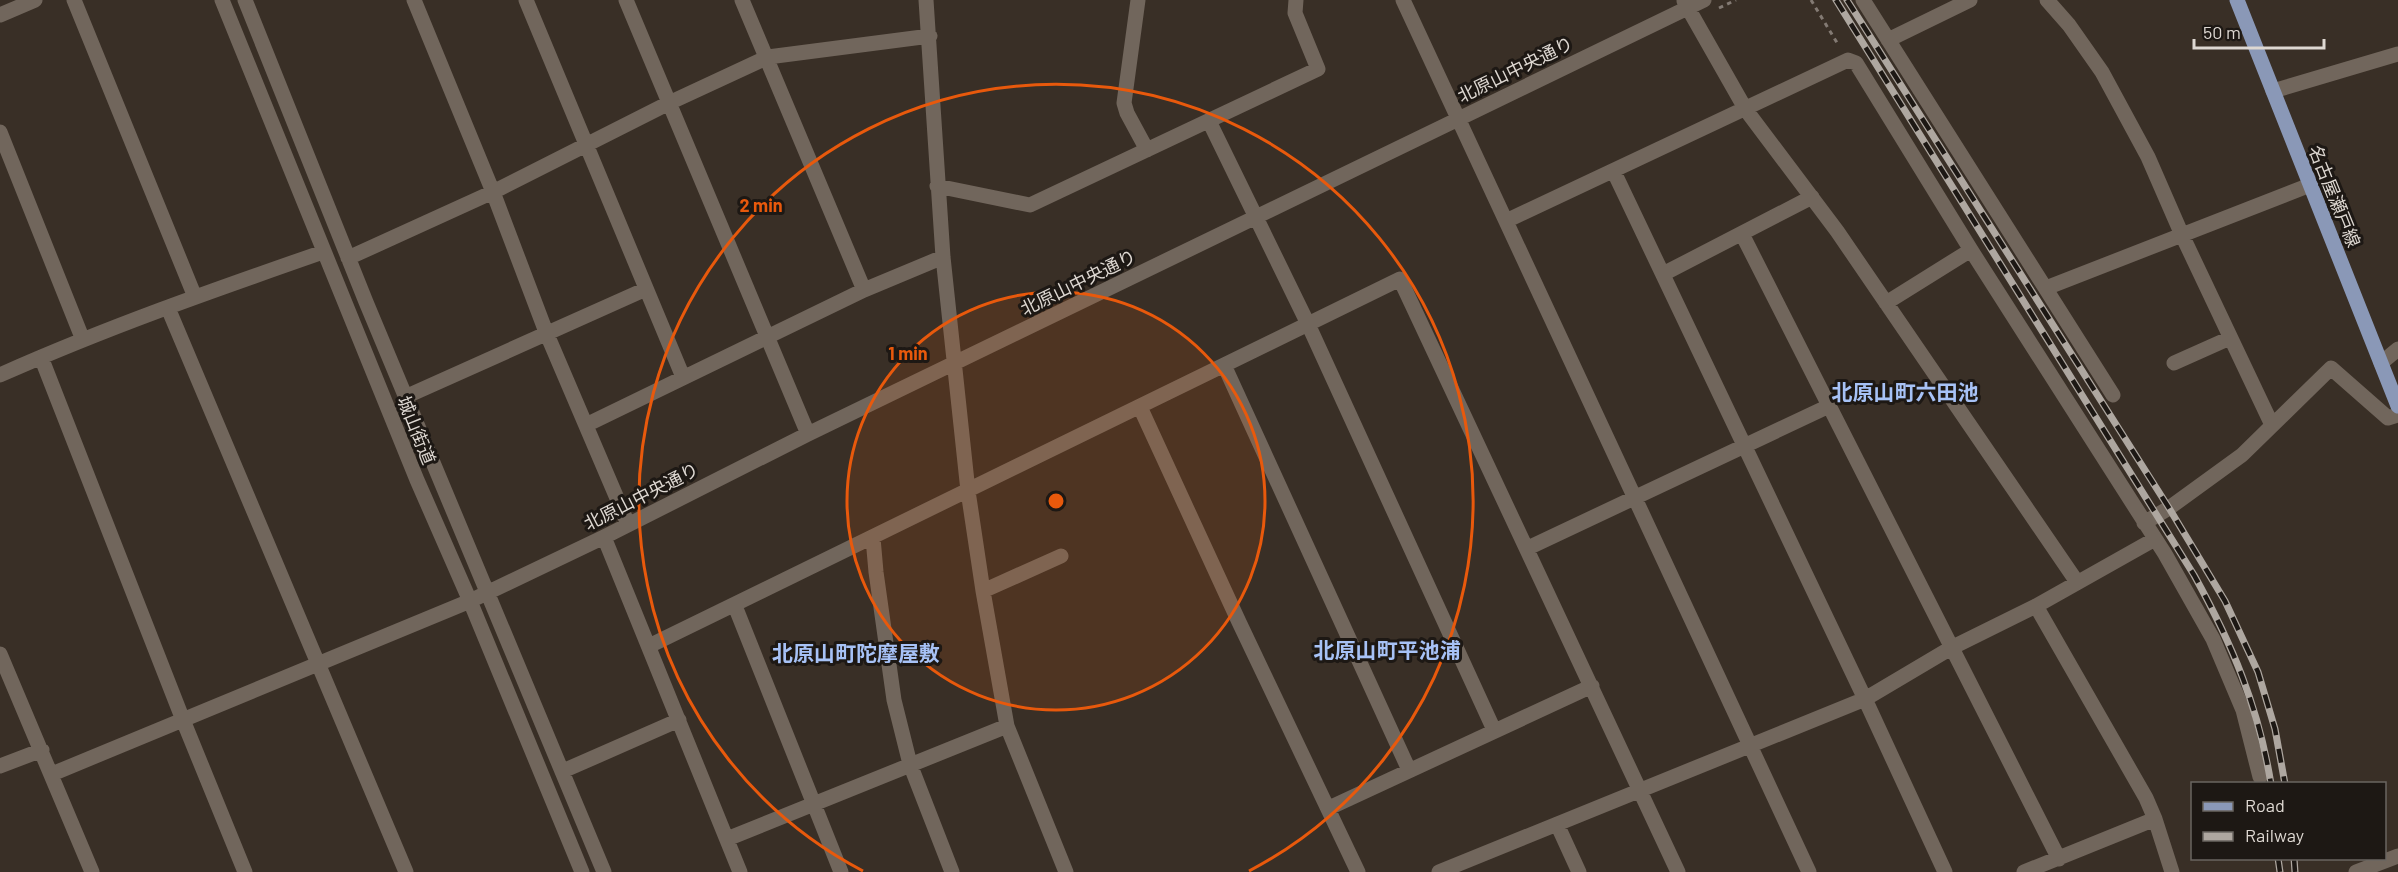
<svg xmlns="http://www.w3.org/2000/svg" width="2398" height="872" font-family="Barlow,'Noto Sans JP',sans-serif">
  <rect width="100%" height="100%" fill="#392f26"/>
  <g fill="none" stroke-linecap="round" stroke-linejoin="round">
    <path stroke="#837a73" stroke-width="3" stroke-dasharray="4.5 4.5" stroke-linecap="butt" d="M 1811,0 L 1839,46
      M 1719,8 L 1736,0"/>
    <path stroke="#71665c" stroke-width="15" d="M 74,0 L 195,297
      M 222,0 L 417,480 L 470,601 L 582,872
      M 245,0 L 366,302 L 604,872
      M 414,0 L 493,192 L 546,332 L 628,524
      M 526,0 L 683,377
      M 626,0 L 808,434
      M 742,0 L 864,290
      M 926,0 L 943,257 L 968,491 L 983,591 L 1007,726 L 1066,872
      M 1138,0 L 1124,103 L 1127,113 L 1147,150
      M 1403,0 L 1809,872
      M 1863,0 L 2113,395
      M 2047,0 L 2069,25 L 2102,72 L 2148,157 L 2182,235 L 2272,425
      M 1684,1 L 1746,110 L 1837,231 L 2077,582
      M 0,15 L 35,0
      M 1888,40 L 1970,0
      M 2273,91 L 2398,54
      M 1209,121 L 1308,324 L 1494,730
      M 0,132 L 83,340
      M 1614,172 L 1865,699 L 1945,872
      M 937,186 L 1030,205 L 1318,69 L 1295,13 L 1296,0
      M 1506,221 L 1848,60 L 1856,63 L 1971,250 L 2165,554 L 2213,639 L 2243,710 L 2260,777
      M 1742,234 L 2059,859
      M 348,258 L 493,192 L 669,103 L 768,57 L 930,36
      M 1663,274 L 1812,197
      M 2046,288 L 2310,185
      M 1886,303 L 1971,250
      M 168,308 L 406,872
      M 41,357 L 183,720 L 245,872
      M 2174,363 L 2230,338
      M 2381,363 L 2398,349
      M 1224,365 L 1409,770
      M 0,375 C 105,328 214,290 323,252
      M 405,397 L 646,289
      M 1140,407 L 1239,622 L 1358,872
      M 586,425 L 864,290 L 943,257
      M 2144,523 L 2169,508 L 2242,455 L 2331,368 L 2388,418 L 2398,415
      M 604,537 L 740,872
      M 873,538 L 876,572 L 894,700 L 910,764 L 952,872
      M 1528,548 L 1829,406
      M 983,591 L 1061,556
      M 735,606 L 841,872
      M 2036,606 L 2146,798 L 2155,819 L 2172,872
      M 649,646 L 1400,279 L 1678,872
      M 0,654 L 92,872
      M 0,766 L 42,750
      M 563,771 L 679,720
      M 52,774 L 470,601 L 604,537 L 808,434 L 1704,0
      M 1329,808 L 1592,686
      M 1557,824 L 1579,872
      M 727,839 L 1007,726
      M 1439,872 L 1865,699 L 1951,648 L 2036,606 L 2155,539
      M 2024,872 L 2155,819
      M 2356,872 L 2398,856"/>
    <path stroke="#8a98b7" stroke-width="15" d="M 2237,0 L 2398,406"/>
    <defs>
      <path id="rail" d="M 1836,0 L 2194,575 C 2232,644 2258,705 2271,784
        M 1847,0 L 2169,508 L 2225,601 L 2258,672 L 2275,729 L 2285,784
        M 2278,858 L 2280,872
        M 2294,858 L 2295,872"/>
    </defs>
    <use href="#rail" stroke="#aea7a0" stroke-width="7"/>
    <use href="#rail" stroke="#1d1814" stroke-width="4.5" stroke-dasharray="14" stroke-linecap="butt"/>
  </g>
  <circle cx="1056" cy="501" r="209" fill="#e8590c" fill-opacity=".12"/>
  <g fill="none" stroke="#e8590c" stroke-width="3">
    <circle cx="1056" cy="501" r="209"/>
    <path d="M863 871A417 417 0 1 1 1249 871"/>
  </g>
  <g text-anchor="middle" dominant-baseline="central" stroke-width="6" stroke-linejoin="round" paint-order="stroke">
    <g font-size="18" fill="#ded8d2" stroke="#1d1814">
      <text transform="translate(1515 69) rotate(-26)">北原山中央通り</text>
      <text transform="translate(2335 196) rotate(68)">名古屋瀬戸線</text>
      <text transform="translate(1078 282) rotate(-26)">北原山中央通り</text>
      <text transform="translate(417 430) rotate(68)">城山街道</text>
      <text transform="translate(641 496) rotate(-27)">北原山中央通り</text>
    </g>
    <g font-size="21" font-weight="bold" fill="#a7c2f6" stroke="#1d1814">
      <text x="1905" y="391">北原山町六田池</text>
      <text x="1387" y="649">北原山町平池浦</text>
      <text x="856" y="652">北原山町陀摩屋敷</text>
    </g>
  </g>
  <circle cx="1056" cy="501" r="9" fill="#e8590c" stroke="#1d1814" stroke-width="3"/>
  <g font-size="18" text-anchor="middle" font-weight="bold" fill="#e8590c" stroke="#1d1814" stroke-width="6" stroke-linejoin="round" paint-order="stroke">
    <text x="761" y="212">2 min</text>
    <text x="908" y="360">1 min</text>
  </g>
  <rect x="2191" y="782" width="195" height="78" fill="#1d1814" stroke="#6a6560" stroke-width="1.5"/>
  <rect x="2203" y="802" width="30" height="9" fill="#8a98b7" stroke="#6a6560" stroke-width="1.5"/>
  <text x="2245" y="812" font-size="18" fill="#ded8d2">Road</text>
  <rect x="2203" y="832" width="30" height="9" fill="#aea7a0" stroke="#6a6560" stroke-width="1.5"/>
  <text x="2245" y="842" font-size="18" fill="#ded8d2">Railway</text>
  <path d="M2194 39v9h130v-9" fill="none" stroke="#ded8d2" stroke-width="3"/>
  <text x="2203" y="39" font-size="18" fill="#ded8d2" stroke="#1d1814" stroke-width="4.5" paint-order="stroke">50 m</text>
</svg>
